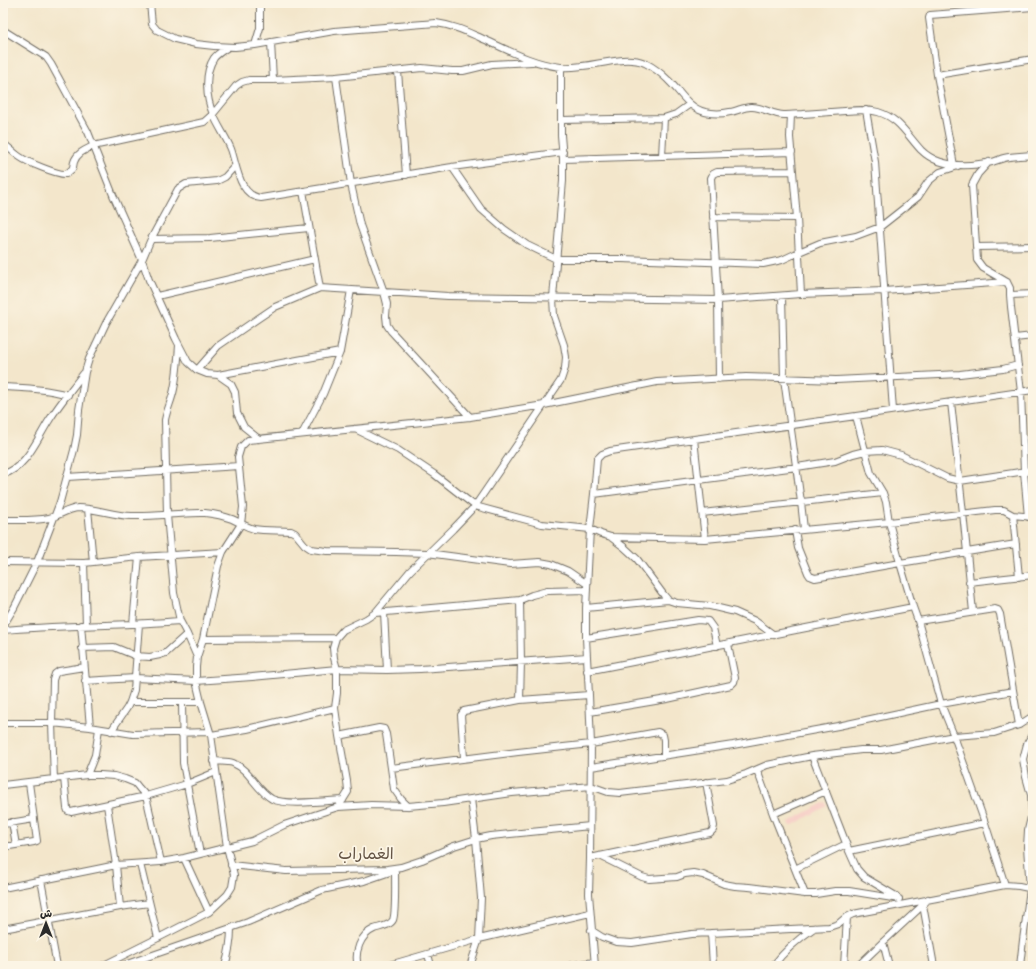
<svg xmlns="http://www.w3.org/2000/svg" width="1036" height="969" font-family="Itim,'Playpen Sans Arabic',sans-serif">
  <rect width="100%" height="100%" fill="#fcf5e5"/>
  <filter id="ink" filterUnits="userSpaceOnUse"><feTurbulence type="fractalNoise" baseFrequency=".025" numOctaves="2"/><feDisplacementMap in="SourceGraphic" scale="8" xChannelSelector="R" yChannelSelector="G"/><feConvolveMatrix kernelMatrix="1 2 1 2 8 2 1 2 1" color-interpolation-filters="sRGB"/></filter>
  <filter id="wash" filterUnits="userSpaceOnUse"><feTurbulence type="fractalNoise" baseFrequency=".012" numOctaves="4" result="noise"/><feDisplacementMap in="SourceGraphic" scale="16" xChannelSelector="R" yChannelSelector="G"/><feGaussianBlur stdDeviation="0.9" result="paint"/><feColorMatrix in="noise" values="0 0 0 0 0 0 0 0 0 0 0 0 0 0 0 0 0 1.4 0 .05"/><feComposite in="paint" operator="in"/></filter>
  <g filter="url(#wash)">
    <rect width="100%" height="100%" fill="#f3e6cb"/>
    <path fill="#f7d1c9" d="M 825,802 L 827,806 L 791,826 L 789,822 Z"/>
  </g>
  <g filter="url(#ink)">
    <g fill="none" stroke-linecap="round" stroke-linejoin="round">
      <defs>
        <path id="street" d="M 150,3 L 152,24 L 157,30 L 175,39 L 196,44 L 214,46 L 235,47 L 255,45 L 334,31 L 436,23 C 452,25 465,31 479,37 C 506,49 532,64 561,67 C 589,70 621,53 645,63 C 653,67 662,74 668,80 C 680,91 688,108 705,112 C 713,114 722,114 730,112 C 738,111 745,106 752,107 C 763,107 773,115 784,115 C 790,115 797,114 803,114 C 817,113 831,112 845,111 C 856,110 867,109 878,112 C 899,118 907,135 921,150 C 939,168 968,167 992,162 C 996,161 1000,159 1004,158 C 1013,156 1024,156 1033,155
          M 3,30 L 46,57 L 51,64 L 88,132 L 113,195 L 142,260 L 149,280 L 176,339 L 188,362 L 197,370 L 207,374 L 218,375 L 231,384 L 235,392 L 237,413 L 244,427 L 259,439
          M 271,42 L 273,80
          M 255,45 L 260,28 L 260,3
          M 228,47 C 224,50 218,53 214,58 C 204,73 206,98 213,114 C 218,126 226,137 231,149 C 237,166 239,196 261,198 L 452,167 L 563,152
          M 398,71 L 406,175
          M 937,75 L 1033,59
          M 336,77 L 351,184 L 360,225 L 384,292 L 387,304 L 386,316 L 387,325 L 391,331 L 470,417
          M 866,110 L 875,162 L 893,410
          M 791,115 L 790,137 L 797,218 L 801,294
          M 561,120 L 664,118 L 676,114 L 690,104
          M 3,143 C 9,148 14,153 20,157 C 27,162 58,175 66,174 C 68,173 70,171 71,170 C 74,168 73,165 74,162 C 77,153 85,150 93,146 L 204,122 L 213,114 L 236,86 L 242,82 L 249,80 L 273,80 L 336,77 L 422,68 L 452,71 L 463,71 L 492,64 L 532,62
          M 662,156 L 664,118
          M 563,159 L 792,152
          M 989,162 L 978,174 L 972,185 L 977,260 L 983,268 L 1007,282 L 1010,288 L 1010,295 L 1033,294
          M 954,165 L 937,75 L 929,18 L 930,15 L 1033,7
          M 452,167 L 481,209 L 504,229 L 527,245 L 556,259 L 622,259 L 763,264 L 782,260 L 799,252 L 820,243 L 856,236 L 880,227 L 918,197 L 928,182 L 940,172 L 958,166
          M 303,191 L 320,288 L 448,296 L 718,300 L 801,294 L 884,291 L 1007,282
          M 713,217 L 797,218
          M 151,239 L 210,238 L 309,228
          M 976,247 L 1033,246
          M 1010,295 L 1011,307 L 1021,392 L 1024,472 L 1028,517
          M 157,296 L 315,259
          M 782,296 L 784,379 L 801,502 L 804,529
          M 1015,338 L 1033,336
          M 179,345 C 178,360 177,375 174,389 C 172,400 167,409 165,420 L 167,515 L 174,593 L 180,621 L 187,634 L 197,657
          M 197,370 L 218,346 L 247,326 L 275,307 L 320,288
          M 218,375 L 340,352
          M 719,379 L 718,300 L 711,178 L 713,174 L 717,172 L 793,171
          M 3,387 C 25,388 47,389 68,395
          M 951,402 L 963,513 L 973,612
          M 856,416 L 871,473 L 883,493 L 886,502 L 889,522 L 900,563 L 913,607 L 918,621 L 941,704 L 954,736 L 985,823 L 1005,885
          M 355,429 L 398,450 L 434,474 L 475,506 L 542,524 L 590,529 L 601,534 L 611,537 L 705,539 L 889,522 L 995,510 L 1004,510 L 1013,515 L 1033,517
          M 302,434 L 323,394 L 340,352 L 351,290
          M 694,439 L 705,539
          M 3,474 C 26,469 38,437 50,419 C 60,403 72,389 83,374
          M 67,477 L 239,466
          M 594,494 L 797,467 L 835,461 L 853,454 L 865,451 L 882,450 L 901,455 L 947,478 L 960,481 L 1033,470
          M 88,509 L 93,562
          M 702,513 L 883,493
          M 1013,515 L 1019,577
          M 3,520 C 18,520 34,521 49,518 C 59,516 67,509 78,508 C 96,508 113,516 132,516 C 156,517 181,512 205,513 C 214,514 224,516 232,519 C 239,522 246,527 254,529 C 265,531 280,530 291,531 L 295,533 L 305,545 L 311,549 L 327,551 L 396,552 L 427,553 L 510,564 L 540,562 L 551,564 L 568,571 L 587,584
          M 795,530 L 798,548 L 808,573 L 810,576 L 815,578 L 900,563 L 1016,544
          M 612,538 L 624,547 L 637,559 L 663,594 L 668,600 L 677,603 L 710,606 L 735,612 L 755,621 L 774,635
          M 3,562 L 84,563 L 139,557 L 223,552
          M 84,563 L 86,625
          M 969,582 L 1033,575
          M 520,600 L 521,662 L 520,700
          M 586,608 L 668,600
          M 384,612 L 387,670
          M 375,613 L 520,600 L 532,595 L 547,591 L 587,590
          M 918,621 L 995,609 L 998,610 L 1000,614 L 1019,725
          M 133,624 L 139,557
          M 81,625 L 90,727
          M 3,626 L 14,608 L 37,562 L 60,502 L 74,450 L 77,435 L 79,410 L 85,372 L 89,359 L 106,323 L 142,260 L 151,239 L 178,189 L 186,184 L 217,181 L 225,177 L 235,166
          M 3,630 C 62,625 121,626 180,621
          M 586,638 L 698,620 L 708,621 L 713,628 L 717,646
          M 203,639 L 336,638
          M 82,648 L 114,647 L 136,656 L 150,657 L 160,655 L 166,653 L 187,634
          M 587,671 L 913,607
          M 85,681 L 135,678 L 196,681 L 252,677 L 337,669 L 387,670 L 420,669 L 587,657
          M 130,702 L 201,702
          M 182,702 L 183,763 L 200,854
          M 590,712 L 667,699 L 731,685 L 734,682 L 735,678 L 728,644
          M 3,723 L 52,723 L 90,727 L 133,734 L 210,732
          M 111,731 L 127,708 L 130,702 L 134,690 L 139,624
          M 211,735 L 247,729 L 335,708
          M 339,736 L 379,728 L 384,729 L 386,734 L 391,768
          M 812,756 L 849,851 L 857,869 L 864,877 L 896,896
          M 464,758 L 461,715 L 464,711 L 520,700 L 589,695
          M 214,761 C 220,762 227,761 233,763 C 250,770 256,790 272,799 C 286,806 326,801 343,800
          M 591,767 L 733,745 L 838,726 L 941,704 L 1013,691
          M 757,770 L 773,814 L 826,791
          M 87,775 L 95,755 L 99,729
          M 64,778 L 67,808 L 68,811 L 71,812 L 146,796 L 187,784 L 216,772
          M 54,780 L 52,723 L 53,680 L 55,674 L 59,671 L 84,667
          M 3,785 L 87,775 L 100,775 L 114,776 L 125,779 L 135,783 L 139,788 L 146,796 L 161,862
          M 107,805 L 116,865 L 120,907
          M 408,806 L 401,799 L 394,789 L 391,768 L 518,752 L 591,744 L 658,732 L 663,735 L 664,740 L 664,756
          M 338,807 L 343,800 L 348,792 L 347,781 L 339,736 L 335,708 L 337,693 L 337,669 L 334,658 L 333,648 L 336,638 L 343,630 L 366,619 L 375,613 L 410,571 L 453,529 L 475,506 L 561,380 L 565,368 L 566,357 L 564,345 L 554,316 L 553,298 L 563,181 L 563,159 L 561,135 L 561,67
          M 773,814 L 805,894
          M 12,822 L 16,845
          M 3,824 L 34,819
          M 3,847 L 34,842 L 37,841 L 29,783
          M 849,851 L 985,823
          M 600,856 L 642,877 L 649,879 L 677,877 L 685,874 L 693,873 L 703,875 L 724,884 L 735,886 L 749,887 L 805,894 L 816,894 L 835,891 L 849,891 L 899,899
          M 184,858 L 209,912
          M 590,858 L 710,833 L 713,830 L 714,826 L 706,782
          M 140,864 L 158,938
          M 231,865 L 286,871 L 387,869 L 401,867 L 422,860 L 454,846 L 476,839 L 491,836 L 590,826
          M 795,869 L 846,844
          M 41,880 L 57,966
          M 3,888 L 102,868 L 116,865 L 161,862 L 184,858 L 252,841 L 284,825 L 338,807 L 371,805 L 408,806 L 443,803 L 512,793 L 591,786 L 608,792 L 620,793 L 727,780 L 746,774 L 767,765 L 812,756 L 861,750 L 881,750 L 954,736 L 994,733 L 1019,725 L 1033,716
          M 923,905 L 934,966
          M 3,929 L 120,907 L 149,903
          M 591,930 L 602,937 L 616,942 L 632,943 L 692,934 L 829,927 L 838,924 L 845,918 L 853,914 L 1005,885 L 1019,886 L 1033,889
          M 711,933 L 713,966
          M 883,942 L 889,966
          M 428,954 L 431,966
          M 102,966 L 158,938 L 209,912 L 227,895 L 232,887 L 234,875 L 227,847 L 211,735 L 201,702 L 196,681 L 196,667 L 197,657 L 203,639 L 218,566 L 223,552 L 241,524 L 243,507 L 238,457 L 241,447 L 248,440 L 470,417 L 544,405 L 657,382 L 746,377 L 836,380 L 960,374 L 1003,369 L 1018,365
          M 121,966 L 248,922 L 322,890 L 364,881 L 393,871
          M 225,966 C 229,953 231,942 231,928
          M 358,966 C 354,953 360,935 374,929 C 379,927 390,926 393,920 C 396,913 395,880 395,870
          M 386,966 L 479,939 L 590,913
          M 470,966 L 479,939 L 481,898 L 476,839 L 471,799
          M 569,966 L 594,962
          M 595,966 L 589,894 L 590,858 L 591,744 L 589,695 L 586,638 L 586,608 L 590,529 L 594,494 L 597,459 L 602,454 L 610,451 L 856,416 L 1033,390
          M 773,966 C 785,950 798,939 814,928
          M 844,966 L 847,917
          M 858,966 L 883,942 L 923,905 L 928,899
          M 1020,966 L 1023,940 L 1030,889 L 1027,847 L 1028,830 L 1032,813 L 1031,795 L 1026,777 L 1023,759 L 1027,744 L 1033,733"/>
      </defs>
      <use href="#street" stroke="#716c63" stroke-width="8"/>
      <use href="#street" stroke="#fff" stroke-width="6"/>
    </g>
  </g>
  <g text-anchor="middle" dominant-baseline="central" stroke-width="3.5" stroke-linejoin="round" paint-order="stroke">
    <g font-size="16" fill="#655546" stroke="#fcf5e5">
      <text x="366" y="853">الغماراب</text>
    </g>
  </g>
  <rect width="1036" height="969" fill="none" stroke="#fcf5e5" stroke-width="16"/>
  <g transform="translate(46 923)" stroke="#fcf5e5" stroke-width="3" paint-order="stroke">
  <path d="M0-3L7 15L0 10L-7 15Z" fill="#2b2b2b"/>
  <text y="-6" font-size="11" font-weight="bold" text-anchor="middle" fill="#2b2b2b">ش</text>
  </g>
</svg>
